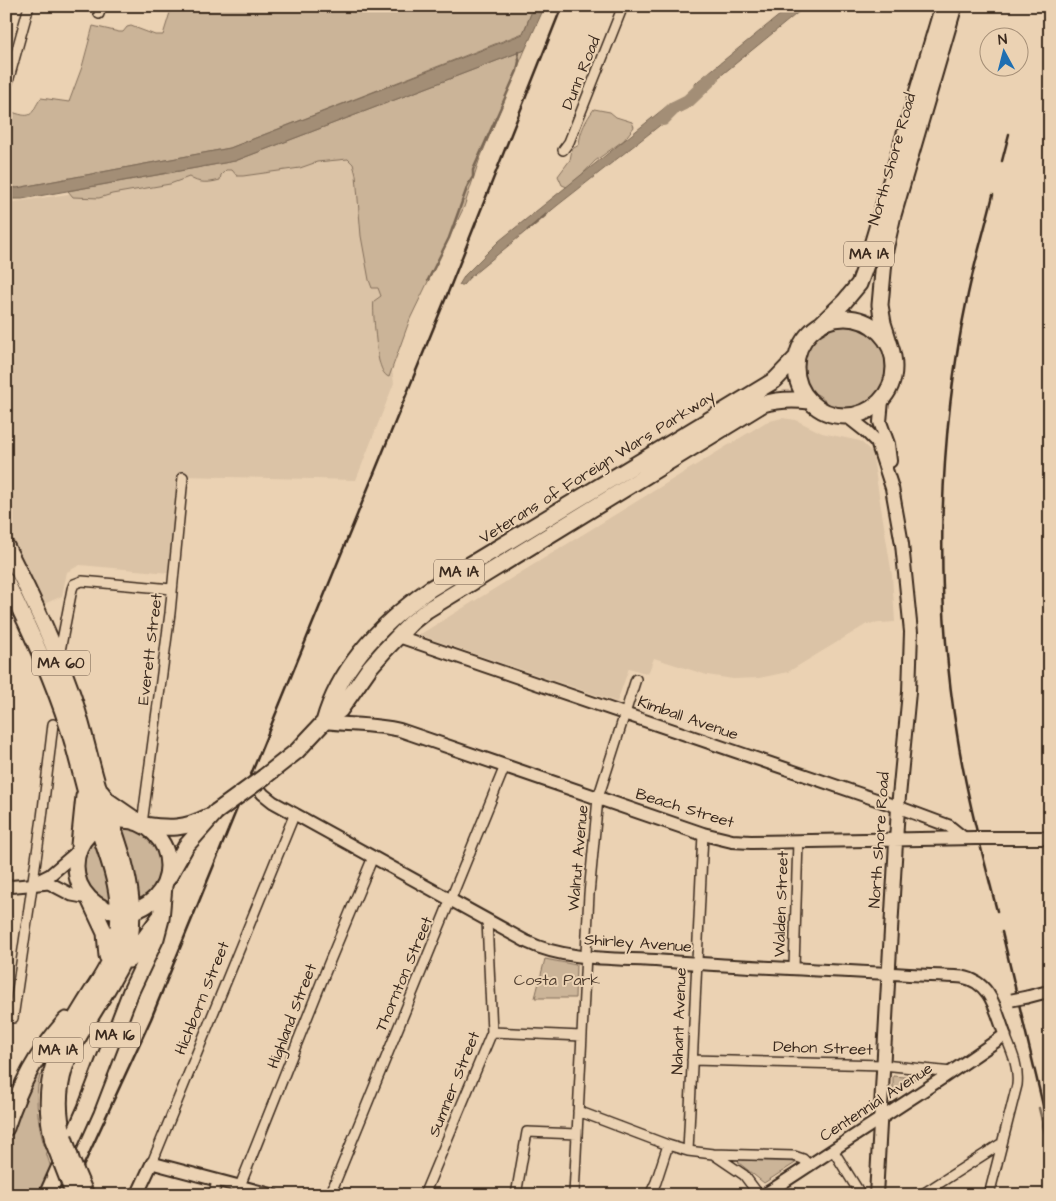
<svg xmlns="http://www.w3.org/2000/svg" width="1056" height="1201" font-family="'Architects Daughter',sans-serif">
  <rect width="100%" height="100%" fill="#ebd2b3"/>
  <filter id="ink" filterUnits="userSpaceOnUse"><feTurbulence type="fractalNoise" baseFrequency=".02" numOctaves="2"/><feDisplacementMap in="SourceGraphic" scale="10" xChannelSelector="R" yChannelSelector="G"/><feConvolveMatrix kernelMatrix="1 2 1 2 8 2 1 2 1" color-interpolation-filters="sRGB"/></filter>
  <g filter="url(#ink)">
    <path fill="#dbc3a6" d="M 360,152 L 394,383 L 356,480 L 180,476 L 169,573 L 80,565 L 67,572 L 62,596 L 40,606 L 6,535 L 6,203 Z
      M 782,418 L 796,420 L 822,433 L 860,441 L 872,452 L 892,575 L 895,622 L 867,624 L 788,672 L 759,678 L 733,679 L 707,675 L 654,658 L 648,674 L 629,668 L 617,702 L 419,635 L 766,422 Z"/>
    <path fill="#cbb498" stroke="#836f5b" d="M 172,6 L 534,6 L 523,33 L 230,148 L 17,188 L 6,187 L 6,123 L 12,112 C 35,120 30,113 41,98 L 69,102 L 82,67 L 93,26 L 119,32 L 123,32 L 127,27 L 131,26 L 155,35 L 163,35 Z
      M 525,50 L 479,161 L 464,207 L 410,319 L 389,377 C 383,375 381,367 379,361 C 377,353 372,307 374,301 L 381,296 L 378,288 L 372,288 L 369,280 L 361,236 L 356,175 L 353,164 L 348,159 L 317,162 L 300,168 L 243,176 L 237,176 L 232,170 L 226,170 L 221,175 L 220,180 C 209,183 199,184 189,177 L 170,184 L 112,194 L 99,198 L 73,197 L 68,191 L 235,161 Z
      M 594,109 L 610,112 L 616,117 L 632,122 L 634,127 L 624,140 L 595,161 L 574,183 L 567,187 L 562,185 L 558,176 L 570,160 L 572,149 L 579,145 C 580,131 586,120 594,109 Z
      M 836,325 C 845,325 853,324 862,328 C 883,338 890,363 882,384 C 874,403 851,413 832,406 C 827,404 824,399 820,396 C 815,393 810,392 807,388 C 796,375 802,350 812,338 C 819,331 827,328 836,325 Z
      M 1050,704 L 1050,987 L 1045,854 Z
      M 120,827 C 124,827 128,827 132,827 C 167,835 173,893 136,902 Z
      M 95,837 L 107,874 L 110,904 C 78,890 75,864 95,837 Z
      M 545,959 L 576,965 L 575,998 L 535,998 Z
      M 34,1074 L 40,1075 C 32,1107 42,1143 53,1173 L 37,1195 L 6,1195 L 6,1149 L 20,1103 Z
      M 893,1076 L 915,1078 L 914,1081 L 893,1094 Z
      M 741,1159 L 743,1160 L 797,1162 L 764,1183 L 739,1163 L 738,1160 Z"/>
    <path fill="#a38e76" stroke="#796653" d="M 534,6 L 545,6 L 525,50 L 235,161 L 22,199 L 6,199 L 6,187 L 17,188 L 230,148 L 523,34 Z
      M 791,6 L 806,6 L 713,82 L 699,91 L 697,91 L 695,84 L 698,81 Z
      M 672,102 L 677,105 L 676,110 L 659,126 L 558,205 L 469,278 L 463,285 L 459,285 L 465,275 L 499,241 Z"/>
    <g fill="none" stroke-linecap="round" stroke-linejoin="round">
      <path stroke="#796653" stroke-width="2.5" d="M 528,230 L 547,214
        M 428,280 L 449,238 L 468,185 L 473,177 L 473,170 L 517,71 L 519,61 L 518,52
        M 1039,1108 L 1050,1154"/>
      <path stroke="#a38e76" stroke-width="14" d="M 663,119 L 674,108 L 688,101 L 712,78"/>
      <defs>
        <path id="minor" d="M 99,14 L 101,6
          M 6,89 L 29,6
          M 563,150 L 569,142 L 623,6
          M 59,656 L 72,589 L 74,584 L 82,581 L 172,589
          M 142,824 L 170,613 L 183,477
          M 794,967 L 798,841
          M 6,1017 L 13,1018 L 42,818 L 53,724
          M 492,1032 L 582,1036
          M 692,1060 L 883,1065 L 952,1072
          M 578,1111 L 668,1145 L 688,1151 L 713,1154 L 744,1175 L 759,1195
          M 833,1150 L 861,1195
          M 688,1151 L 703,834
          M 713,1154 L 794,1156 L 803,1159 L 810,1166
          M 152,1163 L 295,813
          M 240,1186 L 329,963 L 373,857
          M 214,1195 L 217,1180
          M 330,1195 L 505,766
          M 424,1195 L 492,1032 L 487,920
          M 516,1195 L 527,1132 L 577,1134
          M 574,1195 L 589,894 L 598,798 L 636,679
          M 650,1195 L 656,1182 L 668,1145
          M 921,1195 L 1002,1143
          M 989,1195 L 1017,1085 C 1019,1067 1012,1052 1005,1035"/>
        <path id="tertiary" d="M 397,636 L 898,807 L 949,826 L 964,838
          M 255,784 L 263,794 L 273,802 L 527,942 C 566,961 618,958 661,961 C 761,968 862,972 962,977 C 992,982 996,1012 1005,1035 L 941,1079 L 764,1195
          M 38,881 L 50,875 L 78,851
          M 6,887 L 49,883 L 72,895 L 88,898
          M 1027,997 L 1050,991
          M 137,1195 L 152,1163 L 273,1195"/>
        <path id="secondary" d="M 882,400 L 880,422 L 888,444 L 890,461
          M 847,416 L 866,431 L 877,442 L 892,488 L 902,544 L 911,632 L 909,692 L 898,807 L 876,1195
          M 324,722 C 349,725 375,724 400,730 L 703,834 L 732,841 L 751,842 L 975,838
          M 988,838 L 1050,838"/>
        <path id="trunk" d="M796 367a49 49 0 1 1 98 0a49 49 0 1 1-98 0Z
          M 819,326 L 844,302 L 859,284 L 866,265 L 943,6
          M 892,352 L 883,323 L 880,305 L 885,250 L 893,215 L 954,6
          M 6,546 C 30,593 53,641 71,691 C 83,724 89,759 100,793 C 105,810 113,826 118,842 C 128,872 135,908 130,939 C 128,954 119,968 112,981 C 82,1035 46,1070 64,1137
          M 6,581 C 30,629 52,677 68,727 C 76,751 81,776 88,800 C 103,846 127,892 116,943 C 112,961 101,978 91,993 C 59,1044 38,1079 53,1141
          M 324,722 C 340,665 383,622 430,589 L 775,380 L 797,357
          M 264,777 L 297,751 L 324,722 L 340,710 L 370,667 L 385,650 L 411,623 L 427,610 L 763,404 C 779,399 793,399 810,401
          M 101,792 L 108,801 L 137,821
          M76 866a46 46 0 1 1 92 0a46 46 0 1 1-92 0Z
          M 144,825 C 170,829 184,829 208,817
          M 79,845 L 84,796
          M 168,878 L 186,846 L 216,812
          M 90,901 L 105,933 L 107,956
          M 129,960 L 159,918
          M 6,1128 C 20,1085 36,1054 66,1020
          M 47,1195 L 86,1108 L 131,991 L 156,938 L 161,919 L 164,886"/>
      </defs>
      <use href="#minor" stroke="#3b2a1e" stroke-width="12"/>
      <use href="#tertiary" stroke="#3b2a1e" stroke-width="15"/>
      <use href="#secondary" stroke="#3b2a1e" stroke-width="16"/>
      <use href="#trunk" stroke="#3b2a1e" stroke-width="19"/>
      <use href="#minor" stroke="#ebd2b3" stroke-width="9"/>
      <use href="#tertiary" stroke="#ebd2b3" stroke-width="11"/>
      <use href="#secondary" stroke="#ebd2b3" stroke-width="12"/>
      <use href="#trunk" stroke="#ebd2b3" stroke-width="15"/>
      <path stroke="#3b2a1e" stroke-width="2.5" d="M 1002,161 L 1009,134
        M 993,195 C 985,228 975,261 968,294 C 938,436 934,591 957,734 C 966,793 982,852 997,911
        M 1002,932 L 1050,1135
        M 70,1195 L 151,1019 L 447,295 L 562,6"/>
      <defs>
        <path id="tertiary-bridge" d="M 1012,1000 L 1027,997"/>
        <path id="secondary-bridge" d="M 975,838 L 988,838"/>
        <path id="trunk-bridge" d="M 216,812 L 264,777
          M 64,1137 L 72,1162 L 86,1195
          M 53,1141 L 74,1195"/>
      </defs>
      <use href="#tertiary-bridge" stroke="#3b2a1e" stroke-width="15" stroke-linecap="butt"/>
      <use href="#secondary-bridge" stroke="#3b2a1e" stroke-width="16" stroke-linecap="butt"/>
      <use href="#trunk-bridge" stroke="#3b2a1e" stroke-width="19" stroke-linecap="butt"/>
      <use href="#tertiary-bridge" stroke="#ebd2b3" stroke-width="11"/>
      <use href="#secondary-bridge" stroke="#ebd2b3" stroke-width="12"/>
      <use href="#trunk-bridge" stroke="#ebd2b3" stroke-width="15"/>
    </g>
  </g>
  <g text-anchor="middle" dominant-baseline="central" stroke-width="4" stroke-linejoin="round" paint-order="stroke">
    <g fill="#ebd2b3" stroke="#705c4b" stroke-width="1">
      <rect x="844" y="241.5" width="50" height="25" rx="4"/>
      <rect x="434" y="559.5" width="50" height="25" rx="4"/>
      <rect x="32" y="650.5" width="58" height="25" rx="4"/>
      <rect x="90" y="1022.5" width="50" height="25" rx="4"/>
      <rect x="33" y="1037.5" width="50" height="25" rx="4"/>
    </g>
    <g font-size="15" font-weight="bold" fill="#3b2a1e">
      <text x="869" y="254">MA 1A</text>
      <text x="459" y="572">MA 1A</text>
      <text x="61" y="663">MA 60</text>
      <text x="115" y="1035">MA 16</text>
      <text x="58" y="1050">MA 1A</text>
    </g>
    <g font-size="16" fill="#3b2a1e" stroke="#ebd2b3">
      <text transform="translate(581 73) rotate(-68)">Dunn Road</text>
      <text transform="translate(892 159) rotate(-74)">North Shore Road</text>
      <text transform="translate(597 467) rotate(-32)">Veterans of Foreign Wars Parkway</text>
      <text transform="translate(150 649) rotate(-83)">Everett Street</text>
      <text transform="translate(688 718) rotate(19)">Kimball Avenue</text>
      <text transform="translate(685 808) rotate(17)">Beach Street</text>
      <text transform="translate(879 840) rotate(-86)">North Shore Road</text>
      <text transform="translate(578 858) rotate(-85)">Walnut Avenue</text>
      <text transform="translate(781 904) rotate(-88)">Walden Street</text>
      <text transform="translate(638 943) rotate(4)">Shirley Avenue</text>
      <text transform="translate(404 974) rotate(-67)">Thornton Street</text>
      <text transform="translate(202 998) rotate(-68)">Hichborn Street</text>
      <text transform="translate(292 1016) rotate(-69)">Highland Street</text>
      <text transform="translate(679 1021) rotate(-88)">Nahant Avenue</text>
      <text transform="translate(823 1048) rotate(2)">Dehon Street</text>
      <text transform="translate(454 1084) rotate(-68)">Sumner Street</text>
      <text transform="translate(876 1102) rotate(-33)">Centennial Avenue</text>
    </g>
    <g font-size="16" fill="#513f30" stroke="#ebd2b3">
      <text x="557" y="980">Costa Park</text>
    </g>
  </g>
  <rect width="1056" height="1201" fill="none" stroke="#ebd2b3" stroke-width="25"/>
  <rect x="12" y="12" width="1031" height="1176" fill="none" stroke="#3b2a1e" stroke-width="2" filter="url(#ink)"/>
  <g transform="translate(1004 52) rotate(353)"><circle r="24" fill="#ebd2b3" stroke="#a58f77"/>
  <path d="M0-4L9 19L0 12L-9 19Z" fill="#1f6fb2"/>
  <text y="-8" font-size="14" font-weight="bold" text-anchor="middle" fill="#3b2a1e">N</text>
  </g>
</svg>
